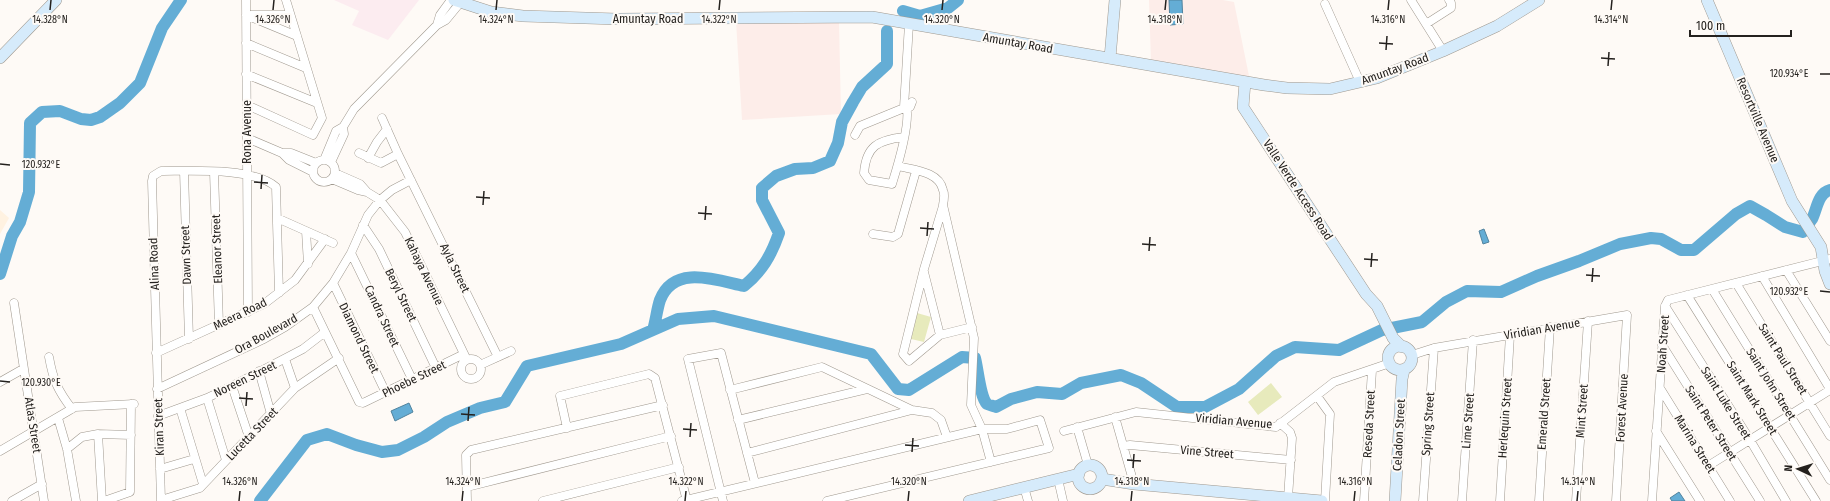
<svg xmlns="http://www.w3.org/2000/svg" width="1830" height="501" font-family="'Fira Sans Condensed',sans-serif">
  <rect width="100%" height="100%" fill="#fefaf6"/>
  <path fill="#fcecf0" d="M 334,0 L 419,0 L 388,40 L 352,25 L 359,11 Z"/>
  <path fill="#fff2e1" d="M 0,210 L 9,218 L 0,234 Z"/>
  <path fill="#fdede9" d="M 1149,0 L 1223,0 L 1234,2 L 1250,81 L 1151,62 Z
    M 736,21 L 839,22 L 841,114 L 742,120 Z"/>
  <path fill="#e7eabc" d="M 917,313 L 931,317 L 924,342 L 911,339 Z
    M 1271,383 L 1282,397 L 1258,415 L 1248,402 Z"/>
  <path fill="#64add5" stroke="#51839e" d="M 1169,0 L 1182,0 L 1183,24 L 1170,25 Z
    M 1484,229 L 1489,242 L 1483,244 L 1479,231 Z
    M 409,403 L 413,412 L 395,421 L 391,411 Z
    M 1679,492 L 1685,501 L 1672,501 L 1670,498 Z"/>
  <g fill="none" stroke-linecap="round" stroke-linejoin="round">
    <path stroke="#64add5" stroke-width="12" d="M 903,11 L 920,16 L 948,8 L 958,0
      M 0,274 L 12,236 L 20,222 L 29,192 L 30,123 L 42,112 L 60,111 L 81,119 L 91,120 L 100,117 L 120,103 L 140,83 L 162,28 L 181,0
      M 653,330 C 656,320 657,309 660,300 C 674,264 716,280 744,286 C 762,271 771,256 779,233 L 762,200 L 762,188 L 776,176 L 795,169 L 813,168 L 830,161 L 838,143 L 842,122 L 853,102 L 862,87 L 887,64 L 887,31
      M 260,501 L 307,440 L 327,434 L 356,445 L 382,452 L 398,450 L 424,437 L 447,422 L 480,408 L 505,402 L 527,366 L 621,344 L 678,319 L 714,316 L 871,354 L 898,389 L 909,390 L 962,357 L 975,358 C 978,369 980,397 987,404 C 989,405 994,406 996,407 L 1011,399 L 1037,392 L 1062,394 L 1081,383 L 1121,375 L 1141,383 L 1177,407 L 1205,407 L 1239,389 L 1276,356 L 1295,347 L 1339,350 L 1382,330 L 1422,322 L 1446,302 L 1467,291 L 1501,292 L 1537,276 L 1579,261 L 1620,244 L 1651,238 L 1661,239 L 1681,250 L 1694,250 L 1736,214 L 1750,206 L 1766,215 L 1785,227 L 1803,232 C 1806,228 1809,223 1812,219 C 1817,209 1818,193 1830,190"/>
    <defs>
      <path id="street" d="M 246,0 L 248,312
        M 1411,0 L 1443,51
        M 1325,4 L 1360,82
        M 246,15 L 297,36
        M 251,15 L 290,15
        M 1426,24 L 1451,8 L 1451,3 L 1449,0
        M 437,25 L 440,15 L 451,0
        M 246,43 L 306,68
        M 246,74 L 317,103
        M 247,105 L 313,135 L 322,118 L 286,0
        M 904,107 L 909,24
        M 382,118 L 398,154 L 498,357
        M 855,135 L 860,126 L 904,108 L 910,107 L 912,102
        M 904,137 C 878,140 866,146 864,173 L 869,180 L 892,184 C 897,168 913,117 905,103
        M 247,138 L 282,153 L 289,160 L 313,172
        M 282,153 L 291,153 L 316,163
        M 359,153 L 381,163 L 398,154
        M 368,158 L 377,142 L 387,129
        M313 171a11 11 0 1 1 22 0a11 11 0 1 1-22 0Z
        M 324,160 L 336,131 L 343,127 L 354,109 L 437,25 L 446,20 L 460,3
        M 331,162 L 344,134 L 343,127
        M 898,166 C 913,170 939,171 943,190 C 945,194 944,200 943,205 L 974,338 L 971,405 L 982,429 L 991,462
        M 184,171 L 189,339
        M 214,172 L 219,325
        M 335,173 L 360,184 L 367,192 L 380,200 L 405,232 L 467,360
        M 332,179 L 358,190 L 367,192
        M 943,206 L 924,269 L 903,354 L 909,361 L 940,335 L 972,327
        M 277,218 L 333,243
        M 363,225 L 379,249 L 436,368
        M 306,231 L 308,264
        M 873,234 L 893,237 L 898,234 L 916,171
        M 351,253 L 412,379
        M 1786,270 L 1830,341
        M 924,272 L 940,335
        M 1762,276 L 1830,389
        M 333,283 L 386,393
        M 1736,283 L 1830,436
        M 1712,289 L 1830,480
        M 1687,295 L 1816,501
        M 14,303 L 44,501
        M 1665,306 L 1750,440 L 1786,501
        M 313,307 L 359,402 L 363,403 L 464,354
        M 1662,345 L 1760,501
        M 156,353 L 264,304 L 295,280 L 325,239
        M 1412,355 L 1434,348 L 1627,315 L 1616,501
        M 49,357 C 53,380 58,391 72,409
        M 285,359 L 295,388
        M461 369a10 10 0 1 1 20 0a10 10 0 1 1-20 0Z
        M 480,365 L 511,351
        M 259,371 L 271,414
        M 0,382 L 23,369
        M 232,386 L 249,437
        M 1660,388 L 1730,501
        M 157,389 L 262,340 L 285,327 L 313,307 L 333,283 L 351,253 L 368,215 L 380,200 L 392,190 L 411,180
        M 730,390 L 822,367 L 912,410 L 932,413 L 941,420 L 947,437
        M 1317,396 L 1330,414 L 1325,501
        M 207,398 L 226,460
        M 180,408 L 203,484
        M 158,416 L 207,398 L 232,386 L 303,349 L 325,332
        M 1115,417 L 1134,484
        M 58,418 L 67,449 L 76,501
        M 738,420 L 867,389
        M 1280,423 L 1290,432 L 1292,438 L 1288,498
        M 1077,427 L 1088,465
        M 567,428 L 560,396 L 649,374 L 655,378 L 687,501
        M 1064,431 L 1136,412 L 1276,427 L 1334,382 L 1390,363
        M 1656,431 L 1700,501
        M 98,434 L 102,501
        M 1123,446 L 1130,445 L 1291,460
        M 67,449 L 82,437 L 98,434 L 131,435
        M 0,451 L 75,407 L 134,404
        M 747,453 L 912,410
        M 1708,466 L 1830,390
        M 160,469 L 194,459
        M 1058,479 L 1063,501
        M 467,487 L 671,436
        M 1024,487 L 1028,501
        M 161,500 L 200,488 L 295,388 L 339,358
        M 12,501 L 42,484
        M 104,501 L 130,492 L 131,404
        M 161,501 L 152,181 L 153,176 L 161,171 C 191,171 253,167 276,187 L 279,293
        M 467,501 L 466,455 L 471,450 L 663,405
        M 543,501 L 679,467
        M 682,501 L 982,429 L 1007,429 L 1040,420 L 1049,448 L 827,501
        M 723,501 L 688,359 L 721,353 L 755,483
        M 1364,501 L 1372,370
        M 1423,501 L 1434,348
        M 1462,501 L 1473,340
        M 1500,501 L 1510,335
        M 1539,501 L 1550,327
        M 1576,501 L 1588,321
        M 1652,501 L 1665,306 L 1668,300 L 1830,259"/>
      <path id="secondary" d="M 454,0 L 491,12 L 523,16 L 617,19 L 872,17 L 1264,85 L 1287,88 L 1330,89 L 1377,78 L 1443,51 L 1497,26 L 1539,0
        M 1707,0 L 1792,201 L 1821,247 L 1825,271 L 1830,284
        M 0,58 L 56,0
        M 1110,58 L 1115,0
        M 1245,82 L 1243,107 L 1366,294 L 1377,306 L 1393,338 L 1402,347
        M1388 358a12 12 0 1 1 24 0a12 12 0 1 1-24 0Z
        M1078 477a12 12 0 1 1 24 0a12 12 0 1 1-24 0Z
        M 1102,479 L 1134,484 L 1322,501
        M 969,501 L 1079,474
        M 1395,501 L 1402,379 L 1404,370"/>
    </defs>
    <use href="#street" stroke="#a0998f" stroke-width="9"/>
    <use href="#secondary" stroke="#a0998f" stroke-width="12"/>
    <use href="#street" stroke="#fff" stroke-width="8"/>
    <use href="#secondary" stroke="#d6ebfb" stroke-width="11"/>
  </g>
  <path fill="none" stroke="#24211e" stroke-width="1.5" d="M 50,10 L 51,0M 273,10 L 274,0M 496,10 L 497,0M 719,10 L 720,0M 942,10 L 943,0M 1165,10 L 1166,0M 1388,10 L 1389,0M 1611,10 L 1612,0M 1379,43 L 1393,44M 1386,50 L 1387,36M 1601,58 L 1615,59M 1608,66 L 1609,52M 1820,74 L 1830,74M 0,164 L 10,165M 254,182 L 268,183M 261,189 L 262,175M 476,197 L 490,198M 483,205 L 484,191M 698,213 L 712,214M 705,220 L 706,206M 920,228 L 934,229M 927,236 L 928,222M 1142,244 L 1156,245M 1149,251 L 1150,237M 1364,259 L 1378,260M 1371,267 L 1372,253M 1586,275 L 1600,276M 1592,282 L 1593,268M 1820,291 L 1830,292M 0,381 L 10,382M 239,398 L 253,399M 246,406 L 247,392M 461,414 L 475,415M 468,421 L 469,407M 683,429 L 697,430M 690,437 L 691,423M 905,445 L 919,446M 912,452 L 913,438M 1127,460 L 1141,461M 1133,468 L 1134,454M 239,501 L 240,491M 462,501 L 463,491M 685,501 L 686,491M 908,501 L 909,491M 1131,501 L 1132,491M 1354,501 L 1355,491M 1577,501 L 1578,491"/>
  <g text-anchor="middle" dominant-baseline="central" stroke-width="4" stroke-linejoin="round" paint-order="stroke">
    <g font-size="12" fill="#24211e" stroke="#fefaf6">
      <text x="648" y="19">Amuntay Road</text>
      <text transform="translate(1018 43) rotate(10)">Amuntay Road</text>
      <text transform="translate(1395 69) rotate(-20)">Amuntay Road</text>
      <text transform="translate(1758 120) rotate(67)">Resortville Avenue</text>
      <text transform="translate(247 132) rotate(-90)">Rona Avenue</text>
      <text transform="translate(1298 190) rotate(57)">Valle Verde Access Road</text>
      <text transform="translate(217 249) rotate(-92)">Eleanor Street</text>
      <text transform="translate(186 255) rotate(-92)">Dawn Street</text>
      <text transform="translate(154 264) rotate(-92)">Alina Road</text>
      <text transform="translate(455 268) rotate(64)">Ayla Street</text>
      <text transform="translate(424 271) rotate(64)">Kahaya Avenue</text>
      <text transform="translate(401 295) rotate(64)">Beryl Street</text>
      <text transform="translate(240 314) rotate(-26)">Meera Road</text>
      <text transform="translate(382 316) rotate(65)">Candra Street</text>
      <text transform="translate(1542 329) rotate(-10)">Viridian Avenue</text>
      <text transform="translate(266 334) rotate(-29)">Ora Boulevard</text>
      <text transform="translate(359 338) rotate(64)">Diamond Street</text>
      <text transform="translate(1663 344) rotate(-86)">Noah Street</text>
      <text transform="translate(1783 359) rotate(58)">Saint Paul Street</text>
      <text transform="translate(245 379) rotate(-26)">Noreen Street</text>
      <text transform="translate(414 379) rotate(-26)">Phoebe Street</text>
      <text transform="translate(1771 384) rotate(58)">Saint John Street</text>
      <text transform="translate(1752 398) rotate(58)">Saint Mark Street</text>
      <text transform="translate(1726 403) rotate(58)">Saint Luke Street</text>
      <text transform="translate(1622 408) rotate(-87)">Forest Avenue</text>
      <text transform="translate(1582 411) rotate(-86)">Mint Street</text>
      <text transform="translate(1544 414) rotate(-86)">Emerald Street</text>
      <text transform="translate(1505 418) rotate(-86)">Herlequin Street</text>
      <text transform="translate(1234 421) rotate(5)">Viridian Avenue</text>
      <text transform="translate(1468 421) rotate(-86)">Lime Street</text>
      <text transform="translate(1711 423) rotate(58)">Saint Peter Street</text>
      <text transform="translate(1369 424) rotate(-87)">Reseda Street</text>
      <text transform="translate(1428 424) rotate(-86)">Spring Street</text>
      <text transform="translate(33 425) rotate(81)">Atlas Street</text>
      <text transform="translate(159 427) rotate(-92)">Kiran Street</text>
      <text transform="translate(252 434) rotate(-46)">Lucetta Street</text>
      <text transform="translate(1399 435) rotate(-87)">Celadon Street</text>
      <text transform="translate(1695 444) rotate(58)">Marina Street</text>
      <text transform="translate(1207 452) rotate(5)">Vine Street</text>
    </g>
  </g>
  <g font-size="10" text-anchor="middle" fill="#24211e" stroke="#fefaf6" stroke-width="4" stroke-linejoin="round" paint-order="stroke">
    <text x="50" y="23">14.328°N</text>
    <text x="273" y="23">14.326°N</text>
    <text x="496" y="23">14.324°N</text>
    <text x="719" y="23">14.322°N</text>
    <text x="942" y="23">14.320°N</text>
    <text x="1165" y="23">14.318°N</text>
    <text x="1388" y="23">14.316°N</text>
    <text x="1611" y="23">14.314°N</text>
    <text x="1789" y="77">120.934°E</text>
    <text x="41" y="168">120.932°E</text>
    <text x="1789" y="295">120.932°E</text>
    <text x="41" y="386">120.930°E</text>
    <text x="240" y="485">14.326°N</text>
    <text x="463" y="485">14.324°N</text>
    <text x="686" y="485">14.322°N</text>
    <text x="909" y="485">14.320°N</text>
    <text x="1132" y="485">14.318°N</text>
    <text x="1355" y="485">14.316°N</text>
    <text x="1578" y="485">14.314°N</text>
  </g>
  <g transform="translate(1798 469) rotate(274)" stroke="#fefaf6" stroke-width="3" paint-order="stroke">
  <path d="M0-3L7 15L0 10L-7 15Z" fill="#24211e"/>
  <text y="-6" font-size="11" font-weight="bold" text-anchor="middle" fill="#24211e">N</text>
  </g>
  <path d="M1690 30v6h101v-6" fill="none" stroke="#24211e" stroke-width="2"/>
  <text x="1696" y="30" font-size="12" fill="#24211e" stroke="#fefaf6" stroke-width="3" paint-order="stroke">100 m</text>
</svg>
